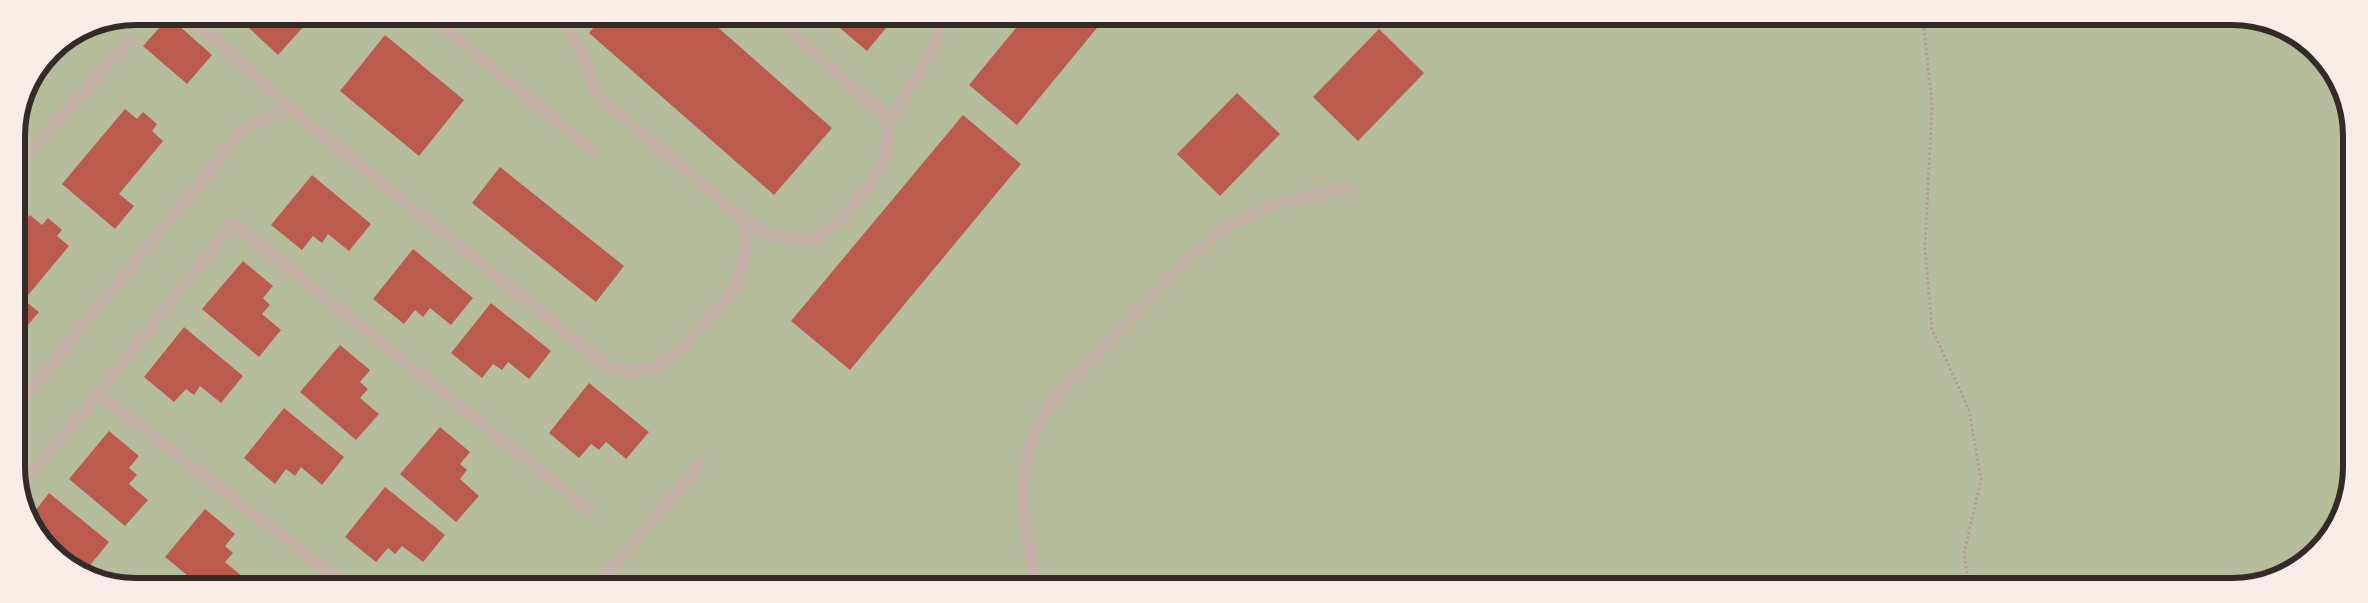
<svg xmlns="http://www.w3.org/2000/svg" width="2368" height="603" font-family="Helvetica,sans-serif">
  <rect width="100%" height="100%" fill="#efe4db"/>
  <path fill="#b6bd9d" d="M 136,16 L 2256,19 L 2317,51 L 2350,113 L 2349,491 L 2336,527 L 2311,557 L 2278,578 L 2240,587 L 112,584 L 51,552 L 19,491 L 16,128 L 25,90 L 51,51 L 90,25 Z"/>
  <path fill="#bb5b4e" d="M 236,16 L 313,16 L 278,55 Z
    M 169,17 L 212,55 L 187,84 L 143,46 Z
    M 603,17 L 706,17 L 832,128 L 774,195 L 589,33 Z
    M 827,17 L 895,17 L 867,51 Z
    M 1025,17 L 1106,17 L 1017,125 L 969,85 Z
    M 1379,29 L 1424,73 L 1358,141 L 1313,97 Z
    M 385,35 L 464,100 L 419,156 L 340,91 Z
    M 1237,93 L 1280,134 L 1220,196 L 1177,154 Z
    M 125,109 L 137,119 L 143,112 L 157,124 L 152,131 L 163,141 L 119,194 L 134,206 L 115,229 L 62,184 Z
    M 963,115 L 1021,164 L 850,370 L 791,321 Z
    M 500,167 L 624,266 L 596,302 L 472,203 Z
    M 312,175 L 371,224 L 349,251 L 328,234 L 322,243 L 313,236 L 302,250 L 271,225 Z
    M 30,215 L 42,225 L 48,218 L 62,230 L 57,236 L 69,246 L 24,300 L 39,312 L 20,334 L 18,332 L 17,230 Z
    M 413,249 L 473,298 L 451,325 L 430,308 L 423,317 L 415,310 L 404,324 L 373,299 Z
    M 243,261 L 273,286 L 263,298 L 270,305 L 262,314 L 281,330 L 259,357 L 202,309 Z
    M 491,303 L 551,351 L 529,379 L 508,362 L 502,370 L 493,364 L 482,378 L 451,353 Z
    M 184,327 L 243,376 L 221,403 L 200,386 L 194,395 L 186,389 L 174,402 L 144,377 Z
    M 340,345 L 370,370 L 360,382 L 368,389 L 360,398 L 379,414 L 356,440 L 300,392 Z
    M 589,383 L 649,432 L 626,459 L 606,442 L 599,450 L 591,444 L 579,458 L 549,433 Z
    M 284,408 L 344,457 L 322,485 L 301,467 L 295,476 L 286,469 L 275,484 L 244,458 Z
    M 440,427 L 470,452 L 460,464 L 467,470 L 460,479 L 479,496 L 456,522 L 400,474 Z
    M 109,431 L 139,456 L 129,468 L 137,475 L 129,484 L 148,500 L 125,526 L 69,479 Z
    M 385,487 L 445,535 L 423,562 L 402,546 L 395,554 L 388,548 L 376,562 L 345,537 Z
    M 49,493 L 109,542 L 87,569 L 66,552 L 62,557 L 51,552 L 32,515 Z
    M 205,509 L 235,534 L 225,546 L 233,553 L 225,562 L 244,578 L 239,585 L 198,584 L 165,557 Z
    M 146,575 L 157,584 L 139,584 Z"/>
  <g fill="none" stroke-linecap="round" stroke-linejoin="round">
    <path stroke="#b29d93" stroke-width="3" stroke-dasharray="2.5 2.5" stroke-linecap="butt" d="M 1923,18 L 1932,105 L 1925,247 L 1932,329 L 1969,410 L 1981,480 L 1964,553 L 1969,586"/>
    <path stroke="#c6b3a8" stroke-width="12" d="M 183,16 L 224,47 L 293,111 L 607,366 L 628,372 L 652,369 L 685,346 L 738,285 L 747,241 L 742,218 L 769,234 L 792,240 L 815,239 L 841,220 L 870,184 L 886,153 L 889,120 L 930,56 L 944,17
      M 431,17 L 594,152
      M 564,17 L 580,49 L 599,97 L 742,218
      M 775,17 L 889,120
      M 598,585 L 699,465
      M 1036,585 L 1024,520 L 1023,479 L 1031,442 L 1053,400 L 1189,258 L 1230,224 L 1271,206 L 1352,187"/>
    <path stroke="#c6b3a8" stroke-width="12" d="M 17,167 L 96,77 L 131,40
      M 98,394 L 346,585
      M 18,405 L 243,130 L 268,116 L 293,111
      M 19,489 L 98,394 L 233,223 L 590,511"/>
  </g>
  <path d="M0 0H2368V603H0ZM136 25H2232A111 111 0 0 1 2343 136V467A111 111 0 0 1 2232 578H136A111 111 0 0 1 25 467V136A111 111 0 0 1 136 25Z" fill="#f8eee7" fill-rule="evenodd"/>
  <path fill="none" stroke="#342a28" stroke-width="6" d="M136 25H2232A111 111 0 0 1 2343 136V467A111 111 0 0 1 2232 578H136A111 111 0 0 1 25 467V136A111 111 0 0 1 136 25Z"/>
</svg>
